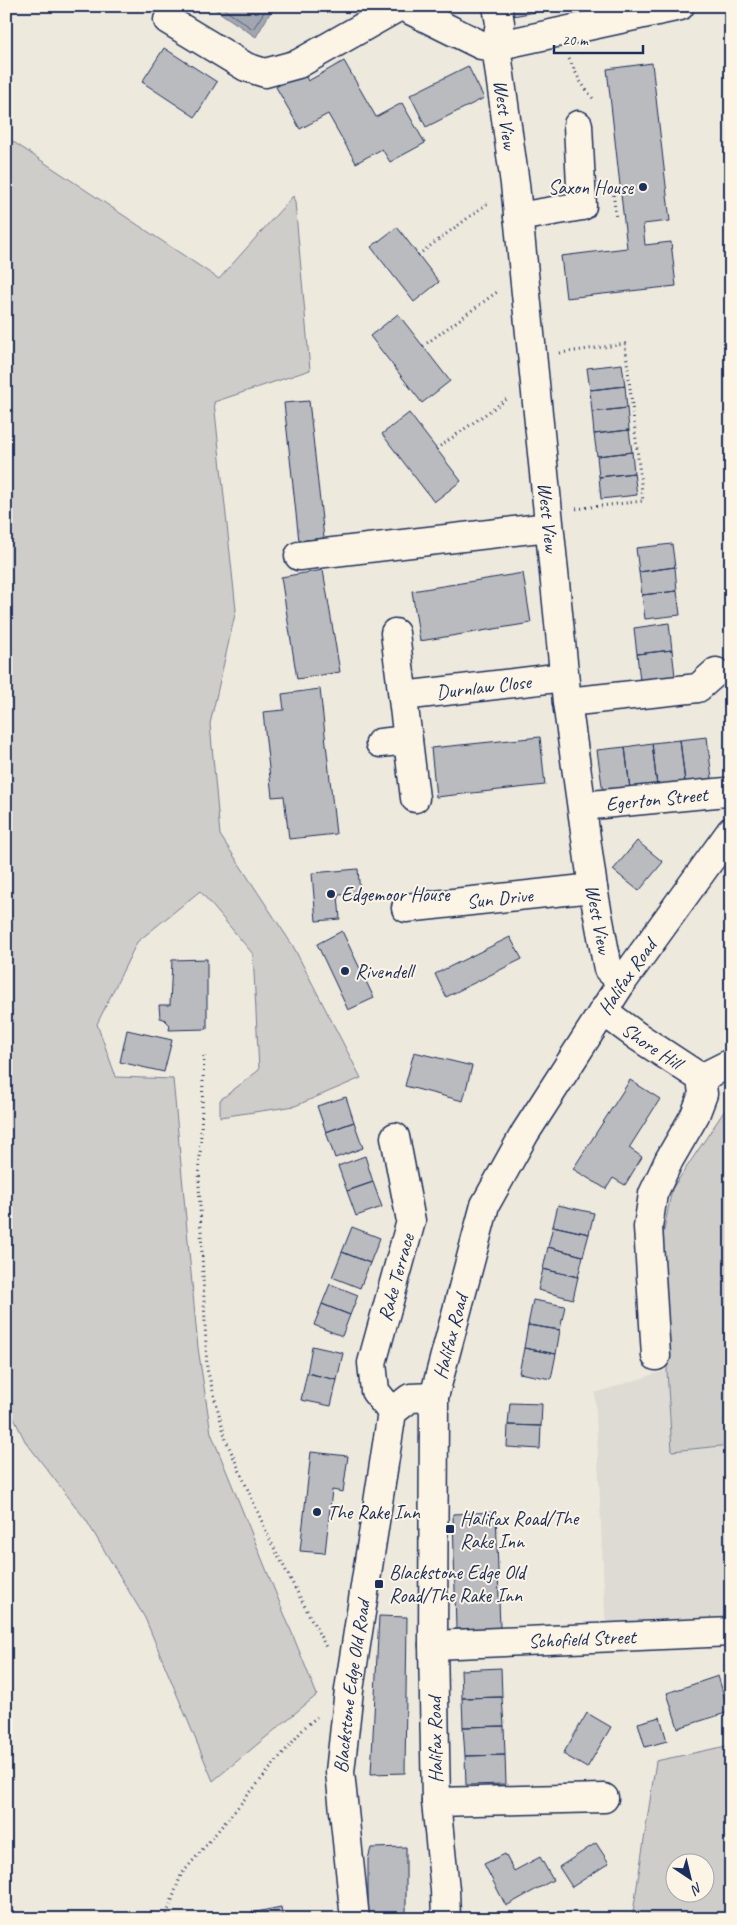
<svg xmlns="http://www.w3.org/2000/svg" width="737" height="1925" font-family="Caveat,sans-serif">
  <rect width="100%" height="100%" fill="#eee9dd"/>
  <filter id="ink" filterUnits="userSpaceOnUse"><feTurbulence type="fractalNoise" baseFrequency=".02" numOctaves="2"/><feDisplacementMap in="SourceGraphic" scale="10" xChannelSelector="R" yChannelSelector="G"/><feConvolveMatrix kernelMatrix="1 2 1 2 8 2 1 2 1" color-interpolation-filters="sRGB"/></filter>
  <g filter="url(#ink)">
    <path fill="#dedbd4" d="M 667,1370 L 672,1450 L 731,1445 L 731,1641 L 606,1634 L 595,1393 Z"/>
    <path fill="#cfcdca" stroke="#757e94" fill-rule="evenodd" d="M 6,137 L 219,279 L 293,196 L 295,202 L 310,370 L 214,402 L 236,610 L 210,724 L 220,835 L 293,946 L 361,1078 L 295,1106 L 220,1117 L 220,1100 L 259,1070 L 253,954 L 200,891 L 137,942 L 97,1024 L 116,1077 L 173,1079 L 198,1348 L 211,1433 L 317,1695 L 213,1781 L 145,1618 L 86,1520 L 25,1441 L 6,1402 Z
      M 731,1101 L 731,1445 L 672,1451 L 667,1370 L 663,1235 L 672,1189 Z
      M 731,1745 L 731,1919 L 632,1919 L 656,1761 ZM 674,1862 L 704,1862 L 704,1892 L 674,1892 Z"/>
    <path fill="#a2a7af" stroke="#6c778f" d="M 210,6 L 274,6 L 256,37 Z"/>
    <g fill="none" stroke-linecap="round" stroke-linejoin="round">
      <path stroke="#515f7e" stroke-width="1" d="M 219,6 L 253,29 L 268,6"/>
    </g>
    <path fill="#babbbe" stroke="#1b2f5e" d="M 511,6 L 568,6 L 513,16 Z
      M 164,48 L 217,82 L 195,117 L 142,82 Z
      M 344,61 L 376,117 L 402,103 L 425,143 L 390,162 L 382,149 L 356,163 L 328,114 L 300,129 L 276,87 L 303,71 L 308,81 Z
      M 652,63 L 670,221 L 643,224 L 645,245 L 671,242 L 676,286 L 566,298 L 561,256 L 627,248 L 607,69 Z
      M 468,66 L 484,98 L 426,127 L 410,95 Z
      M 397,227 L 439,282 L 414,302 L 371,247 Z
      M 398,314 L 450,381 L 422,403 L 370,336 Z
      M 622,364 L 625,386 L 590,390 L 587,368 Z
      M 625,386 L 627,408 L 592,412 L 590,390 Z
      M 309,401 L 324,538 L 299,541 L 284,403 Z
      M 627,408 L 629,430 L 594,434 L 592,412 Z
      M 409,413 L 461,481 L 434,502 L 382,434 Z
      M 629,430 L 632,452 L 597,456 L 594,434 Z
      M 632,452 L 634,473 L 599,477 L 597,456 Z
      M 634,473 L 637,495 L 601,499 L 599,477 Z
      M 672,544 L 675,567 L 639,572 L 636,548 Z
      M 675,567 L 677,591 L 642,595 L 639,572 Z
      M 323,570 L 340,672 L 297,679 L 281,577 Z
      M 523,573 L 531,623 L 420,641 L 412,591 Z
      M 677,591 L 680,615 L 645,619 L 642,595 Z
      M 669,623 L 672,650 L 637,654 L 634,628 Z
      M 672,650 L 675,676 L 640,681 L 637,654 Z
      M 320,689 L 336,834 L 289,839 L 284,796 L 272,797 L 263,712 L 284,710 L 282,694 Z
      M 540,737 L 545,785 L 436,797 L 431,748 Z
      M 707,737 L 712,779 L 685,782 L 680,740 Z
      M 680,740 L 685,782 L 657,786 L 652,743 Z
      M 652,743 L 657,786 L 630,789 L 625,747 Z
      M 625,747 L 630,789 L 603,793 L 597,750 Z
      M 637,841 L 663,862 L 639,891 L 613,870 Z
      M 358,869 L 360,894 L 338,895 L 340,919 L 316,921 L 312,873 Z
      M 342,931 L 374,998 L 348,1010 L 317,944 Z
      M 510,937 L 522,959 L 446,997 L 435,974 Z
      M 207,959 L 207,1029 L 169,1030 L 170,1025 L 164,1019 L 160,1018 L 159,1005 L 170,1005 L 172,960 Z
      M 127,1030 L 172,1040 L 164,1072 L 120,1062 Z
      M 414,1052 L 472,1066 L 463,1101 L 405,1086 Z
      M 630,1080 L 660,1099 L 629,1148 L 642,1157 L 625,1185 L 613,1178 L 606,1189 L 573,1169 Z
      M 346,1097 L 354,1122 L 326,1132 L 317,1106 Z
      M 354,1122 L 363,1148 L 335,1158 L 326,1132 Z
      M 365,1156 L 373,1182 L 347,1191 L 338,1166 Z
      M 373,1182 L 382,1207 L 356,1216 L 347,1191 Z
      M 558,1205 L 594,1213 L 589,1234 L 553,1226 Z
      M 553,1226 L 589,1234 L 583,1256 L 548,1247 Z
      M 352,1227 L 380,1238 L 370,1263 L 342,1252 Z
      M 548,1247 L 583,1256 L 578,1277 L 543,1269 Z
      M 342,1252 L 370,1263 L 360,1288 L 332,1277 Z
      M 543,1269 L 578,1277 L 573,1299 L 538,1290 Z
      M 330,1284 L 358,1295 L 350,1315 L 322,1304 Z
      M 533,1300 L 565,1306 L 560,1330 L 528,1325 Z
      M 322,1304 L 350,1315 L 342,1336 L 314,1325 Z
      M 528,1325 L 560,1330 L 556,1354 L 524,1348 Z
      M 312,1346 L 343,1353 L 337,1380 L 307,1373 Z
      M 524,1348 L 556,1354 L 551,1379 L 519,1373 Z
      M 307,1373 L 337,1380 L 331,1406 L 301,1400 Z
      M 510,1403 L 542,1404 L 541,1426 L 508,1425 Z
      M 508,1425 L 541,1426 L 540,1449 L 507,1447 Z
      M 311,1452 L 348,1456 L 343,1492 L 332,1490 L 325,1553 L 300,1551 Z
      M 496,1512 L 500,1628 L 456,1629 L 453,1514 Z
      M 379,1616 L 407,1617 L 405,1773 L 371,1774 Z
      M 501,1668 L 502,1697 L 462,1698 L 461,1670 Z
      M 718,1676 L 729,1712 L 678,1728 L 667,1693 Z
      M 502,1697 L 504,1726 L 463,1727 L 462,1698 Z
      M 587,1713 L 611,1727 L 587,1768 L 563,1754 Z
      M 660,1717 L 667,1741 L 645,1747 L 638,1723 Z
      M 504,1726 L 505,1755 L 465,1756 L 463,1727 Z
      M 505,1755 L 506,1784 L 466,1785 L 465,1756 Z
      M 596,1843 L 609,1863 L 572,1887 L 559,1867 Z
      M 406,1847 L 406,1919 L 368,1919 L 368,1859 L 371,1848 Z
      M 505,1854 L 514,1871 L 540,1857 L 553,1880 L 506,1906 L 484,1864 Z
      M 281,1907 L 283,1919 L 222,1919 L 237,1916 Z"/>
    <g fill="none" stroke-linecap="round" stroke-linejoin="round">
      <defs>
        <g id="minor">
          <path d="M 402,6 L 481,45 L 496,46 L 680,6"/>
          <path id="s1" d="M 497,6 L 500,23 L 496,46 L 515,184 L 567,702 L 593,888 L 608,969 L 622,982"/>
          <path d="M 168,20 L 246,67 L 265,73 L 298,64 L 400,6"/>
          <path d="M 518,217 L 582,206 L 578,125"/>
          <path d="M 299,556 L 549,527"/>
          <path d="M 395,633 L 415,798"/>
          <path id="s2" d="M 403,696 L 564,677"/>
          <path d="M 567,702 L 698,688 L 716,672"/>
          <path d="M 380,743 L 408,740"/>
          <path id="s3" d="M 582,806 L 726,792 L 731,794"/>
          <path id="s4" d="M 406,908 L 593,888"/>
          <path id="s5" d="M 603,1011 L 637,1036 L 701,1078"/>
          <path d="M 701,1078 L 731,1063"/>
          <path d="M 656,1356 L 648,1227 L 653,1194 L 669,1160 L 695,1115 L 703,1094 L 701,1078"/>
          <path id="s6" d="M 392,1412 L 375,1391 L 372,1363 L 411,1221 L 395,1137"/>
          <path id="s7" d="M 433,1645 L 731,1632"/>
          <path d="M 436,1802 L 604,1798"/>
          <path id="s8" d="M 355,1919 L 340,1772 L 349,1690 L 392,1412 L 410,1398 L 434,1397"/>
        </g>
        <g id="major">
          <path id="s9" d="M 446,1919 L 445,1890 L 436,1802 L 433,1645 L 434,1397 L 485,1205 L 525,1133 L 622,982 L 731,831"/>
        </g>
      </defs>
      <use href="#minor" stroke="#1b2f5e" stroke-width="31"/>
      <use href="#major" stroke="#1b2f5e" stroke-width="31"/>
      <path stroke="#1b2f5e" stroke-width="3" stroke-dasharray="1 4" stroke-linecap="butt" d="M 569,59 L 580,81 L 594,100
        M 613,190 L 616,219
        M 418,255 L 488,203
        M 423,346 L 497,292
        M 560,353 L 625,344 L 643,501 L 575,509
        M 436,449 L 507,399
        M 204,1056 L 199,1183 L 207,1369 L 226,1440 L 271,1542 L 326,1647
        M 165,1919 L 181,1875 L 305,1727 L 317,1717"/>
      <use href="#minor" stroke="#fcf5e5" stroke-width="28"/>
      <use href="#major" stroke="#fcf5e5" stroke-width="28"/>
    </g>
  </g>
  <g fill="#1b2f5e" stroke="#fcf5e5" stroke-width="2">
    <circle cx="643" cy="187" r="5"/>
    <circle cx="331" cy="894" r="5"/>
    <circle cx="345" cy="971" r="5"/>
    <circle cx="317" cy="1512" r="5"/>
    <rect x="445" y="1524" width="10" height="10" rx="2.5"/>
    <rect x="374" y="1579" width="10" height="10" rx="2.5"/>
  </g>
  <g text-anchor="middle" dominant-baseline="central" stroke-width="4" stroke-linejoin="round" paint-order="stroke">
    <g font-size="20" fill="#1b2f5e" stroke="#fcf5e5">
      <text stroke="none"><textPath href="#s1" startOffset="110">West View</textPath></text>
      <text stroke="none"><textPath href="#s1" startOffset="515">West View</textPath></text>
      <text stroke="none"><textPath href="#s2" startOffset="81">Durnlaw Close</textPath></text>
      <text stroke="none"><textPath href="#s3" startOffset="75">Egerton Street</textPath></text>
      <text stroke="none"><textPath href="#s4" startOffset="94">Sun Drive</textPath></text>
      <text stroke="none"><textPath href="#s1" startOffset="920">West View</textPath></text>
      <text stroke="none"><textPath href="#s9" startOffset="990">Halifax Road</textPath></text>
      <text stroke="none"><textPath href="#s5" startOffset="60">Shore Hill</textPath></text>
      <text stroke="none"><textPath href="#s6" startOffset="144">Rake Terrace</textPath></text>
      <text stroke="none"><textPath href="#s9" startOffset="585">Halifax Road</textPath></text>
      <text stroke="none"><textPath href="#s7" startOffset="149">Schofield Street</textPath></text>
      <text stroke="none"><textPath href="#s8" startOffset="234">Blackstone Edge Old Road</textPath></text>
      <text transform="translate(435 1740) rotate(-91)">Halifax Road</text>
    </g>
    <g font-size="20" fill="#1b2f5e" stroke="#fcf5e5" text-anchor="start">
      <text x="633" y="187" text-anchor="end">Saxon House</text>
      <text x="341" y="894">Edgemoor House</text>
      <text x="355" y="971">Rivendell</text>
      <text x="327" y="1512">The Rake Inn</text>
      <text x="460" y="1518">Halifax Road/The<tspan x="460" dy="23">Rake Inn</tspan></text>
      <text x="389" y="1572">Blackstone Edge Old<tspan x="389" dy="23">Road/The Rake Inn</tspan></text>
    </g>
  </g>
  <rect width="737" height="1925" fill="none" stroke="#fcf5e5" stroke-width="25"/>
  <rect x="12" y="12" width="712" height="1900" fill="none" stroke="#1b2f5e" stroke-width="2" filter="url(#ink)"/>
  <g transform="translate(690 1878) rotate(145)"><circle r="24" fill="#fcf5e5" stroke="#a2a6af"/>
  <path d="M0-4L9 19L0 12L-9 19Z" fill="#1b2f5e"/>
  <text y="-8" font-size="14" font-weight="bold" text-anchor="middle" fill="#1b2f5e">N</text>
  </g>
  <path d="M554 45v8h89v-8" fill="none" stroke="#1b2f5e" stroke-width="2.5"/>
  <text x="562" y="45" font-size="15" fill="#1b2f5e" stroke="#fcf5e5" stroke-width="4" paint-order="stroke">20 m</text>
</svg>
